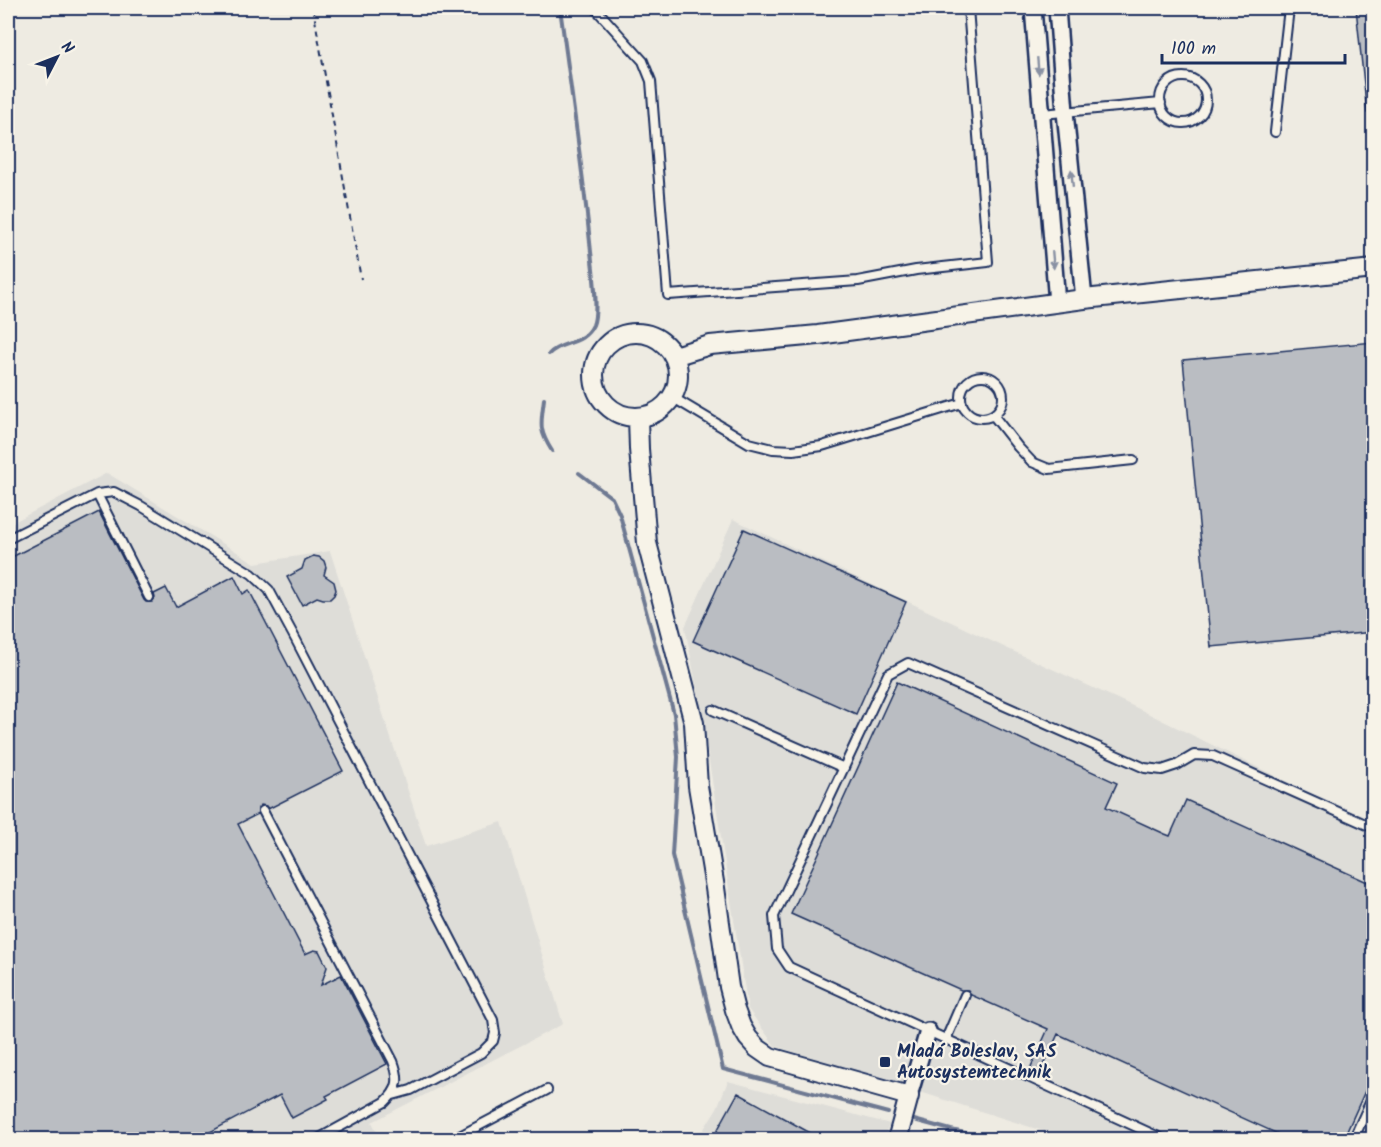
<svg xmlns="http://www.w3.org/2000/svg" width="1381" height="1147" font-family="Kalam,sans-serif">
  <rect width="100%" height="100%" fill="#eeebe2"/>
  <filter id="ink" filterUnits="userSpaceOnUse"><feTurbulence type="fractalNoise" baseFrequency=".0167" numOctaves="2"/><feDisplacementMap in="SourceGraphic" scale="12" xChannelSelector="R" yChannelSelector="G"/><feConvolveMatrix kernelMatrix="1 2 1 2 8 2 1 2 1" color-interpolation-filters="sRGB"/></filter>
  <g filter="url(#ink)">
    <path fill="#deddd8" d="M 107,473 L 255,563 L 330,551 L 426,846 L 502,822 L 563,1024 L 372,1122 L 379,1136 L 373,1139 L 8,1140 L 8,525 Z
      M 733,519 L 1004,647 L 1137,708 L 1373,824 L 1373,1139 L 1068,1139 L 775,1046 L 748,1009 L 701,710 L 685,627 Z
      M 728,1081 L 890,1124 L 882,1139 L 697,1140 L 717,1108 Z"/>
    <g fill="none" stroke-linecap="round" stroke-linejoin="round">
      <path stroke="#6e7992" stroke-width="4" d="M 549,354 C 562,340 583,346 593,325 C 599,311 593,269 591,252 C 583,171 571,89 560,8
        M 544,399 C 541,424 538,429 552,451
        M 579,473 L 612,498 L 620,515 L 674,714 L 678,757 L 672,855 L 723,1069 L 888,1113
        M 914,1120 L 951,1130 L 998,1140
        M 949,1140 L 951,1130"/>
    </g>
    <path fill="#babdc2" stroke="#1b2f5e" stroke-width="1.5" d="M 1356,8 L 1374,8 L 1374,112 L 1367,113 Z
      M 1374,342 L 1374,632 L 1211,647 L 1183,360 Z
      M 99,512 L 144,600 L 146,602 L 152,602 L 155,598 L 154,594 L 166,588 L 176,607 L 234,576 L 243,594 L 249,590 L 343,771 L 268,809 L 266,806 L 261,805 L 258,808 L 258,814 L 238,824 L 305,954 L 314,950 L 319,951 L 327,967 L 321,985 L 341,975 L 387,1064 L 326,1096 L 328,1099 L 292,1118 L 280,1095 L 195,1140 L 8,1140 L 8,559 Z
      M 744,529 L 906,602 L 856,714 L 693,641 Z
      M 313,556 L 319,557 L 324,561 L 326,567 L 324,575 L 334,582 L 336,590 L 334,595 L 330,599 L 323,599 L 317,597 L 302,605 L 287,577 L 302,569 L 305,560 Z
      M 897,682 L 1117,783 L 1106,807 L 1165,834 L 1170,836 L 1186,800 L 1374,885 L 1374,1071 L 1343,1140 L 1291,1140 L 1058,1034 L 1040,1074 L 1030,1069 L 1048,1029 L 971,995 L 968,990 L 961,990 L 791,914 Z
      M 738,1093 L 823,1140 L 712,1140 Z"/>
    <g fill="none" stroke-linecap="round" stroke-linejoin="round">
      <defs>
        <path id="service" d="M 595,8 L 643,61 L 651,81 L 668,295 L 858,281 L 916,270 L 988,262 L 968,8
          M1160 100a23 23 0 1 1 46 0a23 23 0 1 1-46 0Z
          M 1042,114 L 1161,103
          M 1275,132 L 1289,8
          M961 397a21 21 0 1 1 42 0a21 21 0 1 1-42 0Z
          M 672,397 L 749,443 L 773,449 L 793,450 L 822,446 L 962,403
          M 993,415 L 1018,447 L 1032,462 L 1049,469 L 1133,460
          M 97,494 L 114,492 L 141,506 L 252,574 L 269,590 L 296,640 L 493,1020 L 495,1033 L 493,1041 L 481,1053 L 411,1090 L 393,1095
          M 8,539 L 97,494 L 149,597
          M 713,710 L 844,768
          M 263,811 L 393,1061 C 400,1079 399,1089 385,1102 L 316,1140
          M 946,1039 L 965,995
          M 452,1140 L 547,1090
          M 1165,1140 L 789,967 L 777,949 L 774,916 L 888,674 L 908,663 L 1145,768 L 1162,770 L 1177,765 L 1194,755 L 1213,756 L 1374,828
          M 1353,1140 L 1374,1094"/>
        <path id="minor" d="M 1033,8 L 1057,303
          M 1057,8 L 1065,112 L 1084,299
          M 909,1096 L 928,1031"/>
        <path id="tertiary" d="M594 375a42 42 0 1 1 84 0a42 42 0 1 1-84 0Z
          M 674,356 L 710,345 L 818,335 L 1084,299 L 1374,269
          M 638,417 L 639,449 L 647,543 L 694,723 L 698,786 L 715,888 L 729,987 L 735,1010 L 741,1026 L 748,1038 L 757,1048 L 770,1057 L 909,1096 L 897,1140"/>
      </defs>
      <use href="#service" stroke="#1b2f5e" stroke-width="12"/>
      <use href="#minor" stroke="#1b2f5e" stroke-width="20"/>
      <use href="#tertiary" stroke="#1b2f5e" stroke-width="22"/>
      <path stroke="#1b2f5e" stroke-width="2" stroke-dasharray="6 4.5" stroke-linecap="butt" d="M 313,8 L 361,279"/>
      <use href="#service" stroke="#f7f3e8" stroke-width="8"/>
      <use href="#minor" stroke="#f7f3e8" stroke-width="15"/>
      <use href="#tertiary" stroke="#f7f3e8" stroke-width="18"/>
    </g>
    <defs><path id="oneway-solid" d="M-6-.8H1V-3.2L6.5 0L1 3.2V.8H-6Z" transform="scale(1.5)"/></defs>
    <g fill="#8991a3">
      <use href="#oneway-solid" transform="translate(1038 66) rotate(85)"/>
      <use href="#oneway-solid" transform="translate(1072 178) rotate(-96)"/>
      <use href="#oneway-solid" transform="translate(1053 260) rotate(85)"/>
    </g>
  </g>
  <rect fill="#1b2f5e" stroke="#f7f3e8" stroke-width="2" x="879" y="1056" width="12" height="12" rx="3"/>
  <g text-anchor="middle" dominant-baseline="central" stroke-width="4.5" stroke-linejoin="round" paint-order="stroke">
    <g font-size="18" font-weight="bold" fill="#1b2f5e" stroke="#f7f3e8" text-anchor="start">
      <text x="897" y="1052">Mladá Boleslav, SAS<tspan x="897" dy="21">Autosystemtechnik</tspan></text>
    </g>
  </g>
  <rect width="1381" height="1147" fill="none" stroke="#f7f3e8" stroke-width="30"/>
  <rect x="15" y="15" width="1351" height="1117" fill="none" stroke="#1b2f5e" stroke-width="2" filter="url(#ink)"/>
  <g transform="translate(57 57) rotate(48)" stroke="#f7f3e8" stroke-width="4.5" paint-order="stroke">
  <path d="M0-4.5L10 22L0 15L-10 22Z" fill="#1b2f5e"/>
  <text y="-9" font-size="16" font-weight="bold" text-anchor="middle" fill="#1b2f5e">N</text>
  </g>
  <path d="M1162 54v9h183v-9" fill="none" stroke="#1b2f5e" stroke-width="3"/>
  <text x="1171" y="54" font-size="18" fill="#1b2f5e" stroke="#f7f3e8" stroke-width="4.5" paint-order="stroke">100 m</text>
</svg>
